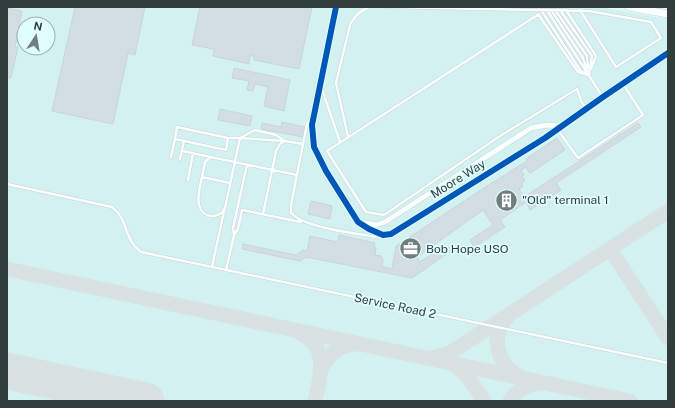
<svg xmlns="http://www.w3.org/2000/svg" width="675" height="408" font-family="'Public Sans',sans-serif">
  <rect width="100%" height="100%" fill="#e7f8f8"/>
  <path fill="#d4f1f1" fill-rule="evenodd" d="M 7,7 L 600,7 L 668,19 L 668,401 L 7,401 ZM 24,24 L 48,24 L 48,48 L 24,48 Z"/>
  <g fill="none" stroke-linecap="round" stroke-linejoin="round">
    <path stroke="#d8e2e2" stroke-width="15" d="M 610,249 L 668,338
      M 7,269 L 630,401
      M 508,316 C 490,335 496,364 519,376
      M 300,333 C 330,347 320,376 315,401
      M 432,358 L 443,355 L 450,353 L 668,211
      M 453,364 L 465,373 L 484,401
      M 321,370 C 328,355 339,345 356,344
      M 510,401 C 517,390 527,384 540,383"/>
    <path stroke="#d8e2e2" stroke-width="37" d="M 7,371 L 146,401"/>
  </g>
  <path fill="#d2dee1" stroke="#c9d5d8" d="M 75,7 L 145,7 L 135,55 L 128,53 L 113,124 L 52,111 Z
    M 200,7 L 312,7 L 299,69 L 254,60 L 254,56 L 250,55 L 249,64 L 213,56 L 214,49 L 192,45 Z
    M 7,8 L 22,11 L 15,47 L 18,47 L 11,78 L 7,78 Z
    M 234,68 L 290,80 L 284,111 L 264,106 L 268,87 L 255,84 L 253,91 L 247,90 L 249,81 L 232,78 Z
    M 220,109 L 252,116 L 250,126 L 218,120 Z
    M 282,122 L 305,127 L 303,137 L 261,129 L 262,123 L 281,127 Z
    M 638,123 L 641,127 L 556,183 L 561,190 L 530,210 L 526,202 L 500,220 L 505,227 L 474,247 L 470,240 L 493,225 L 483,210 L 417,257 L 420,262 L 437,251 L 439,254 L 453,245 L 455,248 L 412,278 L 306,257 L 300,261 L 242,249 L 243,244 L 296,255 L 303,250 L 307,251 L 310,236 L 338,242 L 339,235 L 375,243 L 374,247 L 376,248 L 375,255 L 381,256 L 383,260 L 382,267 L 392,269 L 396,246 L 484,188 L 527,161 L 526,159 L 557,138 L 565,150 L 530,173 L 526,167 L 521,170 L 524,175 L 522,176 L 525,181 L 521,184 L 523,187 L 519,189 L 524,197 Z
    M 311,201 L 332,206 L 330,219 L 308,214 Z"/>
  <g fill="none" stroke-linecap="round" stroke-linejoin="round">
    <defs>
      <path id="service" d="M 388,7 L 589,11 L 651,22 L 661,38 L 616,67 L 580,10
        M 541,10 L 580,70 L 585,73
        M 547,10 L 602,96
        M 551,10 L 583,58 L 587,71
        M 555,10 L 587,56 L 588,68
        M 560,10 L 592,56 L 589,74
        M 566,10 L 596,56 L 591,69
        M 538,14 L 578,72 L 588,75
        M 539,14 L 327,151 L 366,212 L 384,215 L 500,136 L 577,89 L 581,101 L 586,109
        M 321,86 L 340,142
        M 312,117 L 307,124 L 291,205 L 291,213 C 305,228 355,233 376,237 L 382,235
        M 557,129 L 578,158 L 643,115 L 623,84
        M 348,137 L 336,83 L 350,25 C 355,15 360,11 370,7
        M 228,138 L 226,150 L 175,139 L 177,127 L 228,138 L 240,138 L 285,141 L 303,144
        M 240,138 L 255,130 L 276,135 L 285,141
        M 182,151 L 297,175
        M 171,157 L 175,139
        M 210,157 L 205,162 L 202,177 L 230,183
        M 180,159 L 184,141
        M 202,177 C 200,185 197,197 199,205 C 202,218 219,220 225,208 L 240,138
        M 188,180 L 193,153
        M 7,184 L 112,207 C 129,220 123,239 141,252 L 668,363
        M 263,214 L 276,151 L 280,144 L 285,141
        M 234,235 L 233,228 L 247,165
        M 212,267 L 224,211
        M 226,270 L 234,235 L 238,229 L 242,210 L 301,222"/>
      <path id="minor" d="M 336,7 L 312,125 L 314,147 L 326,171 L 358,222 L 369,229 L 383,235 L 391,234 L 545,138 L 603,97 L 668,53
        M 361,222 L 376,225 L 385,222 L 531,128 L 547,125 L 561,126"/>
      <path id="secondary" d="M 629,7 L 668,14"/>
    </defs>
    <use href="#service" stroke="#c8d5d5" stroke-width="3.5"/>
    <use href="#minor" stroke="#c8d5d5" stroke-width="6"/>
    <use href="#secondary" stroke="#c8d5d5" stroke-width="8"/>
    <use href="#service" stroke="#fbfefe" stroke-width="2.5"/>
    <use href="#minor" stroke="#fbfefe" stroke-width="5"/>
    <use href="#secondary" stroke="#fbfefe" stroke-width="7"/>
    <defs>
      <path id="cycleway" d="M 336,7 L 312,125 L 314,147 L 326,171 L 358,222 L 369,229 L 383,235 L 391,234 L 545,138 L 603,97 L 668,53"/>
    </defs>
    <use href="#cycleway" stroke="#e1fefe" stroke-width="8"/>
    <use href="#cycleway" stroke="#0057b8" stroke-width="6"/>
  </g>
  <defs>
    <symbol id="building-disc" viewBox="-11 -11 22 22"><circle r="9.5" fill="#717e7e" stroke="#e1fefe"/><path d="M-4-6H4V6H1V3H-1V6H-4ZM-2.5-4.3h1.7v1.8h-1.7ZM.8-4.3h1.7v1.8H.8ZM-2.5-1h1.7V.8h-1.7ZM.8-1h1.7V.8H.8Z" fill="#fff"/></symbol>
    <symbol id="office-disc" viewBox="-11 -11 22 22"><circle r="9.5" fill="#717e7e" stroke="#e1fefe"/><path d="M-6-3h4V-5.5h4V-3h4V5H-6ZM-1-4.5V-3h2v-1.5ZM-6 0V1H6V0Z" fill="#fff"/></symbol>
  </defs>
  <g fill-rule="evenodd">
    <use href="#building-disc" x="494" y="188" width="25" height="25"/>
    <use href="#office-disc" x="398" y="236" width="25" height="25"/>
  </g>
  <g text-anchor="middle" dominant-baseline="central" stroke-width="3.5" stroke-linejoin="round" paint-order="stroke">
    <g font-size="12" fill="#313d3d" stroke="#e1fefe">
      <text transform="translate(458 179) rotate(-32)">Moore Way</text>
      <text transform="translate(395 306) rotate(12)">Service Road 2</text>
    </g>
    <g font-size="12" fill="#313d3d" stroke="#e1fefe" text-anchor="start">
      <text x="522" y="200">"Old" terminal 1</text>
      <text x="426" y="249">Bob Hope USO</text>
    </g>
  </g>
  <rect width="675" height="408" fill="none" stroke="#313d3d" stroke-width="16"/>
  <g transform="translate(36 36) rotate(12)"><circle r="19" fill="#e1fefe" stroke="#9bb1b1"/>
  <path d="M0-3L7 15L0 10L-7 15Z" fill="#717e7e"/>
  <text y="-6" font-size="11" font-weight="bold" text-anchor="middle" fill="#313d3d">N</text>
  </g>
</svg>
